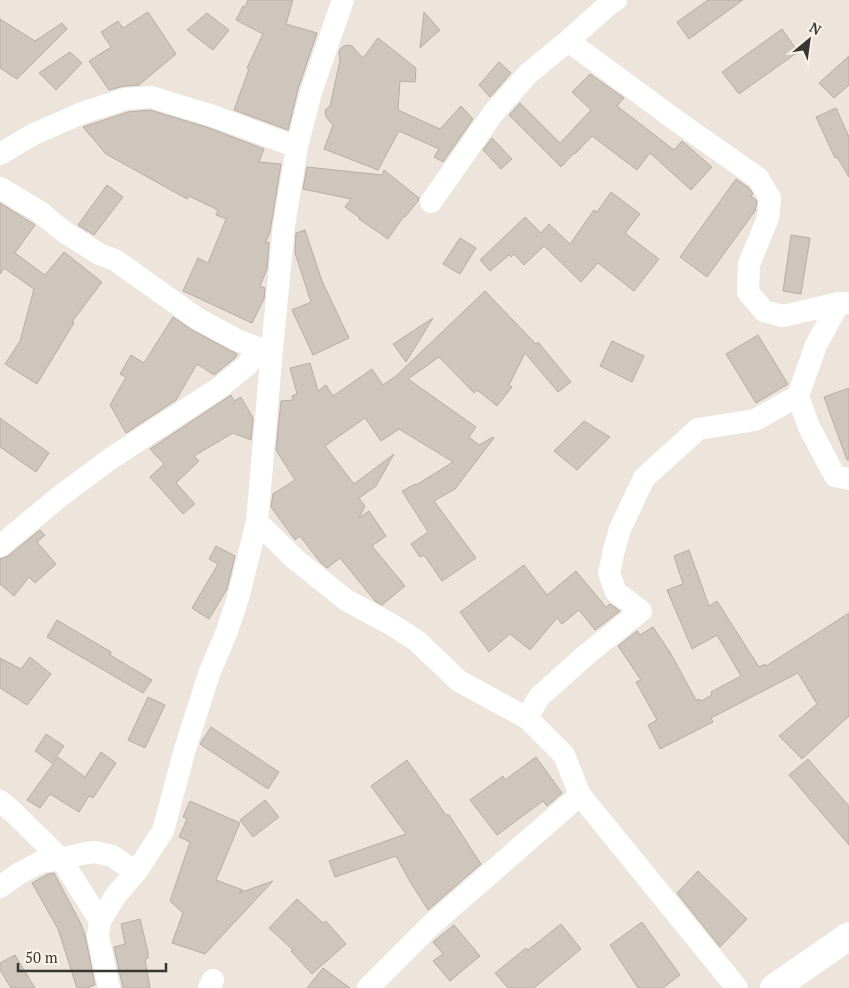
<svg xmlns="http://www.w3.org/2000/svg" width="849" height="988" font-family="'PT Serif',serif">
  <rect width="100%" height="100%" fill="#ede4dc"/>
  <path fill="#cec5bc" stroke="#b6aea5" d="M 248,0 L 293,0 L 286,24 L 317,33 L 298,89 L 288,130 L 234,110 L 249,69 L 247,68 L 263,34 L 236,20 L 243,6 L 245,7 Z
    M 708,0 L 743,0 L 689,39 L 677,22 Z
    M 148,12 L 176,54 L 139,85 L 124,86 L 109,90 L 89,61 L 111,47 L 101,32 L 118,21 L 123,28 Z
    M 424,12 L 440,30 L 420,48 Z
    M 207,13 L 229,30 L 213,50 L 187,30 Z
    M 0,19 L 35,41 L 62,23 L 67,29 L 17,79 L 0,68 Z
    M 782,29 L 798,52 L 739,94 L 722,72 Z
    M 378,38 L 416,68 L 415,82 L 400,81 L 398,110 L 440,129 L 461,106 L 473,119 L 443,162 L 434,157 L 439,149 L 399,131 L 378,170 L 324,149 L 333,125 L 326,117 L 325,113 L 326,109 L 330,106 L 340,60 L 339,52 L 340,49 L 344,46 L 348,45 L 352,46 L 363,58 Z
    M 70,52 L 82,63 L 56,90 L 39,73 Z
    M 849,56 L 849,85 L 834,98 L 819,83 Z
    M 499,62 L 511,73 L 490,97 L 479,85 Z
    M 590,74 L 624,98 L 617,106 L 674,150 L 682,141 L 712,167 L 691,190 L 650,153 L 637,170 L 592,136 L 575,154 L 574,153 L 561,167 L 509,115 L 520,103 L 560,143 L 591,110 L 572,92 Z
    M 836,108 L 849,137 L 849,177 L 837,157 L 835,158 L 816,117 Z
    M 150,110 L 209,128 L 264,149 L 259,162 L 281,164 L 270,232 L 265,244 L 269,242 L 267,269 L 260,286 L 265,288 L 264,299 L 252,323 L 183,291 L 198,258 L 208,263 L 226,219 L 216,215 L 218,210 L 189,196 L 187,199 L 106,154 L 83,127 L 128,112 Z
    M 492,138 L 512,159 L 501,169 L 483,150 Z
    M 307,167 L 382,175 L 384,170 L 419,198 L 418,201 L 405,217 L 404,216 L 388,239 L 359,219 L 360,218 L 345,207 L 351,199 L 303,189 Z
    M 736,179 L 749,188 L 753,194 L 751,196 L 757,201 L 755,211 L 707,277 L 680,257 Z
    M 107,185 L 123,197 L 94,235 L 78,225 Z
    M 611,192 L 640,214 L 626,232 L 626,234 L 659,259 L 634,291 L 598,263 L 581,282 L 544,246 L 524,265 L 514,254 L 511,257 L 509,255 L 490,271 L 480,260 L 525,217 L 541,233 L 549,224 L 570,244 L 594,210 L 597,212 Z
    M 0,203 L 35,225 L 15,253 L 45,275 L 64,252 L 102,282 L 72,322 L 74,323 L 37,384 L 5,364 L 20,341 L 34,289 L 4,268 L 0,274 Z
    M 305,230 L 322,281 L 349,338 L 313,355 L 292,310 L 311,302 L 295,253 L 296,233 Z
    M 791,235 L 810,238 L 801,294 L 783,291 Z
    M 460,238 L 476,248 L 460,274 L 443,264 Z
    M 485,291 L 536,344 L 538,342 L 571,382 L 558,392 L 525,353 L 509,385 L 512,387 L 497,406 L 477,390 L 474,393 L 439,357 L 408,379 L 476,427 L 469,437 L 479,445 L 493,437 L 494,438 L 455,489 L 434,501 L 476,558 L 442,581 L 424,555 L 420,557 L 411,544 L 428,532 L 402,491 L 415,484 L 416,485 L 453,462 L 399,429 L 381,441 L 365,418 L 325,446 L 354,484 L 394,454 L 376,486 L 359,498 L 365,506 L 359,518 L 369,511 L 386,536 L 372,546 L 405,586 L 382,605 L 375,601 L 340,558 L 327,568 L 320,562 L 300,536 L 295,540 L 271,507 L 273,494 L 295,480 L 276,450 L 281,401 L 293,400 L 292,396 L 297,394 L 290,368 L 310,363 L 318,391 L 326,385 L 333,396 L 372,369 L 383,385 L 396,376 Z
    M 173,317 L 192,330 L 237,354 L 235,358 L 214,375 L 197,364 L 176,400 L 126,433 L 110,405 L 126,377 L 120,374 L 131,355 L 144,363 Z
    M 433,318 L 406,362 L 393,344 Z
    M 758,335 L 788,384 L 756,403 L 726,354 Z
    M 612,341 L 644,356 L 632,382 L 600,366 Z
    M 849,388 L 849,460 L 847,460 L 824,397 Z
    M 231,395 L 234,401 L 241,397 L 253,418 L 251,440 L 233,433 L 194,456 L 199,461 L 176,483 L 195,504 L 183,514 L 150,477 L 164,464 L 150,449 Z
    M 0,418 L 49,453 L 36,472 L 0,447 Z
    M 584,421 L 610,437 L 577,470 L 554,451 Z
    M 40,530 L 45,535 L 37,542 L 56,564 L 35,583 L 29,577 L 14,596 L 0,584 L 0,559 L 8,556 Z
    M 216,546 L 235,556 L 227,589 L 209,619 L 192,608 L 218,564 L 209,559 Z
    M 689,550 L 709,606 L 717,601 L 759,667 L 765,664 L 766,666 L 849,613 L 849,716 L 802,759 L 779,736 L 817,704 L 798,673 L 711,718 L 713,722 L 660,749 L 648,725 L 657,720 L 636,682 L 641,680 L 618,646 L 637,631 L 640,635 L 653,627 L 671,654 L 696,700 L 699,699 L 701,701 L 712,695 L 711,692 L 741,676 L 717,635 L 692,649 L 667,590 L 683,584 L 674,556 Z
    M 524,565 L 547,595 L 576,571 L 606,607 L 610,604 L 620,611 L 595,630 L 579,610 L 562,624 L 557,618 L 530,650 L 510,634 L 489,652 L 460,612 Z
    M 57,620 L 111,652 L 110,655 L 152,680 L 143,693 L 47,637 Z
    M 30,657 L 51,674 L 27,705 L 0,688 L 0,658 L 21,669 Z
    M 148,697 L 165,705 L 145,748 L 128,740 Z
    M 211,727 L 279,772 L 268,789 L 200,744 Z
    M 46,734 L 64,746 L 52,763 L 35,751 Z
    M 101,752 L 116,763 L 93,798 L 89,796 L 79,812 L 50,794 L 40,808 L 27,800 L 58,757 L 85,777 Z
    M 536,757 L 562,793 L 547,806 L 543,801 L 497,835 L 470,800 L 503,776 L 505,780 Z
    M 808,759 L 849,806 L 849,845 L 789,775 Z
    M 407,760 L 446,815 L 449,815 L 481,864 L 428,910 L 409,880 L 396,856 L 335,877 L 329,861 L 406,834 L 371,786 Z
    M 265,800 L 279,817 L 253,837 L 240,820 Z
    M 190,801 L 240,823 L 216,880 L 243,890 L 239,893 L 273,881 L 205,954 L 172,943 L 183,913 L 170,901 L 190,842 L 179,837 L 187,819 L 183,817 Z
    M 698,871 L 747,919 L 720,947 L 677,893 Z
    M 54,873 L 81,924 L 85,935 L 95,985 L 87,988 L 77,988 L 58,929 L 32,883 L 48,874 Z
    M 297,899 L 323,923 L 326,921 L 346,944 L 312,974 L 291,951 L 293,950 L 269,928 Z
    M 140,919 L 148,952 L 148,958 L 145,959 L 150,988 L 123,988 L 114,947 L 125,944 L 121,924 Z
    M 642,922 L 680,975 L 663,988 L 638,988 L 610,945 Z
    M 561,924 L 581,949 L 534,988 L 508,988 L 495,973 L 526,948 L 528,950 Z
    M 454,925 L 480,956 L 450,981 L 433,961 L 443,954 L 433,942 Z
    M 15,955 L 35,988 L 11,988 L 0,970 L 0,963 Z
    M 323,968 L 350,988 L 307,988 Z"/>
  <g fill="none" stroke-linecap="round" stroke-linejoin="round">
    <path stroke="#fff" stroke-width="22" d="M 568,41 L 677,121 L 758,178 L 770,198 L 768,218 L 749,264 L 748,292 L 764,311 L 783,316 L 839,303 L 849,303
      M 0,154 L 34,134 L 82,113 L 125,99 L 151,97 L 213,116 L 297,147
      M 0,188 L 40,212 L 63,231 L 99,254 L 115,260 L 198,319 L 237,340 L 260,349 L 272,349
      M 431,202 L 494,112 L 529,73 L 568,41 L 608,5 L 616,0
      M 839,303 L 816,345 L 798,396 L 809,427 L 835,476 L 849,479
      M 257,522 L 295,559 L 346,600 L 394,626 L 417,641 L 459,681 L 527,718 L 564,755 L 580,795 L 737,988
      M 0,546 L 59,497 L 110,459 L 219,388 L 246,366 L 260,349
      M 527,718 L 539,697 L 587,654 L 641,611 L 616,592 L 609,573 L 614,550 L 620,529 L 644,478 L 698,429 L 755,420 L 798,396
      M 0,801 L 13,812 L 61,859 L 100,921
      M 0,887 L 20,873 L 41,862 L 61,859 L 81,854 L 95,852 L 112,856 L 136,872
      M 109,988 L 98,936 L 100,921 L 116,895 L 136,872 L 163,831 L 185,749 L 209,674 L 227,631 L 238,598 L 257,522 L 272,349 L 284,226 L 297,147 L 311,92 L 343,0
      M 209,988 L 213,980
      M 368,988 L 431,925 L 580,795"/>
    <path stroke="#fff" stroke-width="28" d="M 774,988 L 849,936"/>
  </g>
  <g transform="translate(809 40) rotate(29)" stroke="#fbf2e9" stroke-width="4" paint-order="stroke">
  <path d="M0-4L9 19L0 12L-9 19Z" fill="#393632"/>
  <text y="-8" font-size="14" font-weight="bold" text-anchor="middle" fill="#393632">N</text>
  </g>
  <path d="M18 963v8h148v-8" fill="none" stroke="#393632" stroke-width="2.5"/>
  <text x="25" y="963" font-size="15" fill="#393632" stroke="#fbf2e9" stroke-width="4" paint-order="stroke">50 m</text>
</svg>
